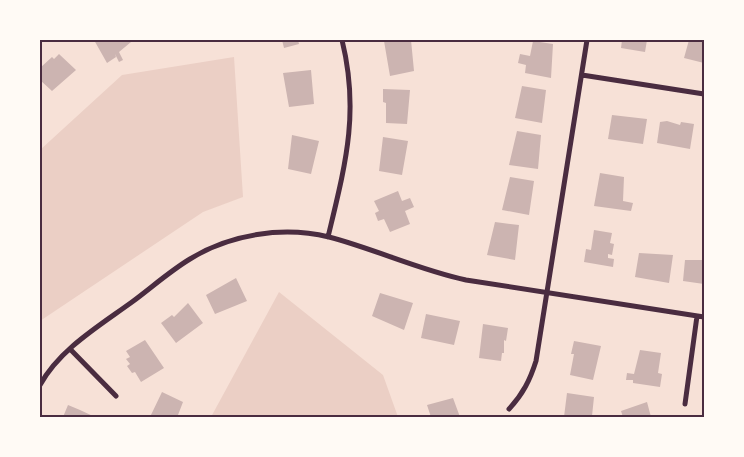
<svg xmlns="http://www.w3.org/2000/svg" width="744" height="457" font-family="'Work Sans',sans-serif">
  <rect width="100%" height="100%" fill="#f7e1d7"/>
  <path fill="#ebcfc5" d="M 234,57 L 243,197 L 203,212 L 40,321 L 40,150 L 122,75 Z
    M 279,292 L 383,375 L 398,417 L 211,417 Z"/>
  <path fill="#ccb4b1" d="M 94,40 L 130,40 L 131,42 L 119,52 L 123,60 L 119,62 L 115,54 L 116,57 L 107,63 Z
    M 282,40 L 298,40 L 299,44 L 284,48 Z
    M 393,40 L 411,40 L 414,71 L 390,76 L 384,41 Z
    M 622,40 L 647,40 L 645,52 L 621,48 Z
    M 689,40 L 704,40 L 704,63 L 684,58 Z
    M 533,41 L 553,44 L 551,78 L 525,73 L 526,65 L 518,63 L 520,54 L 530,56 Z
    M 59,54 L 76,70 L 52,91 L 40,80 L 40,68 L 52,57 L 54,59 Z
    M 311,70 L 314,104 L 289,107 L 283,73 Z
    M 522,86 L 546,90 L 542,123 L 515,118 Z
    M 383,89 L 410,90 L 407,124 L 386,123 L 386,103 L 383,102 Z
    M 612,115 L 647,119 L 643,144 L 608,139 Z
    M 667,121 L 680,125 L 681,122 L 694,124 L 690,149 L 657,143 L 660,122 Z
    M 517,131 L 541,135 L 538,169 L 509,165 Z
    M 292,135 L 319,141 L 311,174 L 288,169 Z
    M 383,137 L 408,141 L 402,175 L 379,171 Z
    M 600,173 L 624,177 L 623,201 L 633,203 L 631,211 L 594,206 Z
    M 510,177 L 534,181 L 529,215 L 502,210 Z
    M 398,191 L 402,201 L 410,198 L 414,207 L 405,211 L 410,224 L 390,232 L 384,219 L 378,221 L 375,213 L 379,211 L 374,201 Z
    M 495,222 L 519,225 L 515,260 L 487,255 Z
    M 594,230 L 612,233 L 610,243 L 614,244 L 612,255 L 608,254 L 608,258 L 614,259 L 613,267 L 584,262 L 586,249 L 591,250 Z
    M 639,253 L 673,255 L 669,283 L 635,277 Z
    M 685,260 L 704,260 L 704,284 L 683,281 Z
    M 236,278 L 247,301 L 215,314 L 206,295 Z
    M 380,293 L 413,303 L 404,330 L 372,316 Z
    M 188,303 L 203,323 L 176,343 L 161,323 L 172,315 L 174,317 Z
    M 426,314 L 460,321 L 454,345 L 421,338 Z
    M 483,324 L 508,328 L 506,341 L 504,340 L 504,353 L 502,353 L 501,361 L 479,358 Z
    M 145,340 L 164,368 L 141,382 L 135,372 L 132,373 L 127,366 L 130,364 L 126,359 L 130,357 L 126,351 Z
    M 574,341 L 601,346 L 593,380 L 570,375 L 574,354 L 571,354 Z
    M 640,350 L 661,353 L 658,373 L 662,374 L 660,387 L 633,383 L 633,380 L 626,380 L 627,373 L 634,374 Z
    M 162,392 L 183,402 L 178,415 L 183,417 L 150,417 Z
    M 567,393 L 594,397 L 592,416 L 564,417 Z
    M 453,398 L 460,417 L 431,417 L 427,405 Z
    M 647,402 L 651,417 L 623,417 L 621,411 Z
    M 68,405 L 80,410 L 95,417 L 63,417 Z"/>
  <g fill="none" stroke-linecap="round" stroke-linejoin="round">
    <path stroke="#4a2c40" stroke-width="5" d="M 582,75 L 704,94
      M 328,237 C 345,166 360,113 342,40
      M 70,349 L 116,396
      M 40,385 C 60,349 99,326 132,302 C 151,288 170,271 190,259 C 230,234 283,226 329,237 C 375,249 419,270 466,280 L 704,317
      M 685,404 L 697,316
      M 509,409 C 523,394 530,380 536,361 L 587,40"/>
  </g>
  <rect width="744" height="457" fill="none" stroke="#fffaf5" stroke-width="82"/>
  <rect x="41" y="41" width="662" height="375" fill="none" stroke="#4a2c40" stroke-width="2"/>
</svg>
